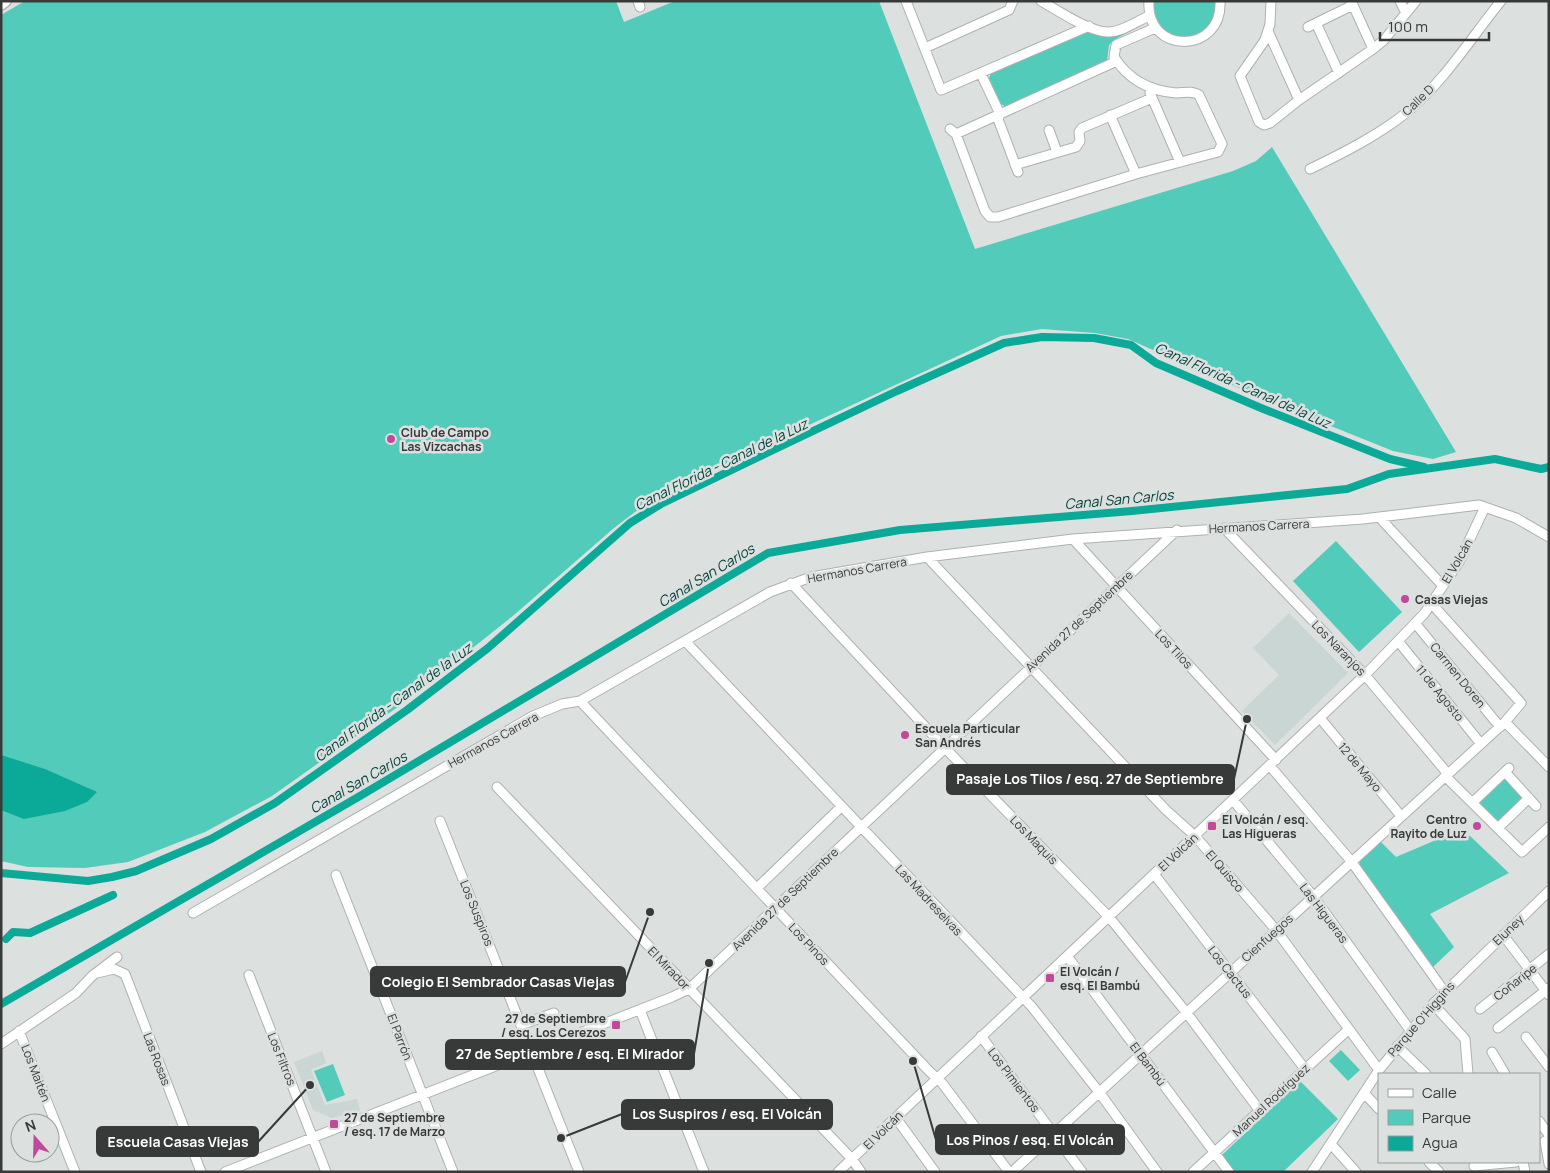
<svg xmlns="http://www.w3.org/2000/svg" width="1550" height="1173" font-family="Manrope,sans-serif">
  <rect width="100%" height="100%" fill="#dce0df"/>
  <path fill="#c9d6d3" d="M 1289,613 L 1348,673 L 1275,745 L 1242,711 L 1279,675 L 1253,648 Z
    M 322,1051 L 326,1063 L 311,1070 L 325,1105 L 357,1099 L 360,1111 L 332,1118 L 313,1110 L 294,1062 Z"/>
  <path fill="#52cbba" d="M 25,1 L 616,1 L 624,22 L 675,1 L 879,1 L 975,249 L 1233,171 L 1256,161 L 1272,147 L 1456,452 L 1433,459 L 1393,451 L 1264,399 L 1128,339 L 1095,333 L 1042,329 L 1001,336 L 656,496 L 614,528 L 514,615 L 402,704 L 272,796 L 205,832 L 128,862 L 85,868 L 28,867 L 1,861 L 1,15 Z
    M 1153,1 L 1217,1 C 1216,49 1155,51 1153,1 Z
    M 1145,23 L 1114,40 L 1109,45 L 1107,61 L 1006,107 L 1001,104 L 989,78 L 992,71 L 1089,28 L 1097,31 Z
    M 1336,541 L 1402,612 L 1359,652 L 1293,581 Z
    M 1504,777 L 1524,798 L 1499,822 L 1478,802 Z
    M 1450,834 L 1470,836 L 1509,873 L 1430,914 L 1454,947 L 1432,968 L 1359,866 L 1360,861 L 1381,842 L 1396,857 Z
    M 1341,1050 L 1360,1070 L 1348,1081 L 1329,1061 Z
    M 333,1064 L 345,1095 L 327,1102 L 314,1071 Z
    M 1300,1081 L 1338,1119 L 1283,1172 L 1234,1172 L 1220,1157 Z"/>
  <path fill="#0ba998" d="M 1,755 L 45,769 L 97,792 L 87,802 L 65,811 L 24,819 L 1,810 Z"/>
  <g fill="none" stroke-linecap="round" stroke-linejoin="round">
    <path stroke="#0ba998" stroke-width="8" d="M 1,873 L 88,881 L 112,877 L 136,871 L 211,839 L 275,803 L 407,710 L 488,648 L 630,523 L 661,504 L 769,452 L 897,391 L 1004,343 L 1042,337 L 1094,338 L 1131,345 L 1156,363 L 1261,408 L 1390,459 L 1424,467
      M 6,939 L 13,932 L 30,933 L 113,895
      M 1,1004 L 360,796 L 768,553 L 900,530 L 1132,511 L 1347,489 L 1389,474 L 1495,459 L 1541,469 L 1549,467"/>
    <defs>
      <path id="minor" d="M 638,1 L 640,7
        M 906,1 L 941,90 L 1089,26
        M 1041,1 C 1057,10 1091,33 1109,32 C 1122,32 1137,21 1149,16
        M 1149,1 C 1145,55 1223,55 1220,1
        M 1271,1 L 1270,24 L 1265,40 L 1240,76 L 1259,122 L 1264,125 L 1270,123 L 1299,100 L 1373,49 L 1384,40 L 1416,1
        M 1400,1 L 1406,13
        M 1353,5 L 1373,49
        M 1316,23 L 1339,73
        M 1308,27 L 1353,5 L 1351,1
        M 1268,31 L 1299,100
        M 925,48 L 1009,10 L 1013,1
        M 981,74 L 1000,114 L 998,119 L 1018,172
        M 1150,93 L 1180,162
        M 1110,115 L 1136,174
        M 950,129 L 956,134 L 1117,61
        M 1049,130 L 1057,152
        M 956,134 L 985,211 L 990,217 L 998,217 L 1136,174 L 1218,152 L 1222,144 L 1199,95 C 1192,90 1184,93 1176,93 C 1150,91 1128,79 1114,57 L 1116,45 L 1155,28
        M 1015,165 L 1076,147 L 1080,141 L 1079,132 L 1082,128 L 1152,98
        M 1310,169 C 1343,153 1377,136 1406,113 C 1443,83 1471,38 1501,1
        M 1379,517 L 1443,586
        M 1224,528 L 1365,675 L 1448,774
        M 1073,539 L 1276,760
        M 927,557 L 1166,810 L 1195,836 L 1276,930 L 1379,1070
        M 791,583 L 945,748 L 1109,917 L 1186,1012 L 1260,1111
        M 1415,623 L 1500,727
        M 1398,641 L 1481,744
        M 686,642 L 1032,1007 L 1099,1092 L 1157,1172
        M 580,701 L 929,1071 L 942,1083 L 1009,1172
        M 1320,718 L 1401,816
        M 1505,722 L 1549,767
        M 1270,766 L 1351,861 L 1444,991
        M 1505,772 L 1536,806
        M 1445,776 L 1522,852 L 1549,827
        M 497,787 L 852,1159 L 861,1172
        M 1233,800 L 1313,896 L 1410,1030
        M 1472,803 L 1509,768
        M 440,821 L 579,1172
        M 1498,828 L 1529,798
        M 1154,874 L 1305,1069
        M 336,875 L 453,1172
        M 757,888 L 841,807
        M 193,913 L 533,716 L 562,704 L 580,701 L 770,592 L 811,577 L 927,557 L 1073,539 L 1363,519 L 1479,505 L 1516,518 L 1549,537
        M 1503,935 L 1549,995
        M 1067,956 L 1229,1172
        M 97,973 L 114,969 L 125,974 L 201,1172
        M 249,975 L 326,1172
        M 1433,1004 L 1465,1039 L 1468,1074
        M 1480,1009 L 1549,954
        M 640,1010 L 704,1172
        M 521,1025 L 554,1013
        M 1498,1028 L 1549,988
        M 19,1031 L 75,1172
        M 981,1036 L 1082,1172
        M 1526,1037 L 1549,1067
        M 1,1044 L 76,993 L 92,976 L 117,957
        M 1397,1046 L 1426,1074
        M 1492,1052 L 1505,1074
        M 1364,1093 L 1379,1109
        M 896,1118 L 935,1172
        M 1539,1121 L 1549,1135
        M 1545,1141 L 1549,1164
        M 1331,1144 L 1356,1172
        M 1429,1162 L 1439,1172
        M 1523,1162 L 1525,1172
        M 1474,1166 L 1516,1162
        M 225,1172 L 672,997 L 689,989 L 1177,530
        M 838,1172 L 1365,675 L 1424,614 L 1459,562 L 1485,507
        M 1012,1172 L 1505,722 L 1521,703 L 1431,603
        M 1193,1172 L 1349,1029
        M 1312,1172 L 1379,1070 L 1433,1004 L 1549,891"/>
      <path id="major" d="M 1,4 L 5,1"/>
    </defs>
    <use href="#minor" stroke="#adb1b0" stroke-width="11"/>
    <use href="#major" stroke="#adb1b0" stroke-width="14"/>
    <use href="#minor" stroke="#fff" stroke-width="9"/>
    <use href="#major" stroke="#fff" stroke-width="11"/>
  </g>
  <g fill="#c2489a" stroke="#dce0df" stroke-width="2">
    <circle cx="391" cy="439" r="5"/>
    <circle cx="1405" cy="599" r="5"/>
    <circle cx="905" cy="735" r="5"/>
    <rect x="1207" y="821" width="10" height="10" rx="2.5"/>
    <circle cx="1477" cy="826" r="5"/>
    <rect x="1045" y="973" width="10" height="10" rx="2.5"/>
    <rect x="611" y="1020" width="10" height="10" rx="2.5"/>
    <rect x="329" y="1119" width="10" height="10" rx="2.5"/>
  </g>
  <g text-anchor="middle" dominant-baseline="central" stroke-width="5" stroke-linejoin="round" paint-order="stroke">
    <g font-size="12" fill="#383939" stroke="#dce0df">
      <text transform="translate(1418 100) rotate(-44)">Calle D</text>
      <text transform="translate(1259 526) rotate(-3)">Hermanos Carrera</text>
      <text transform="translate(1457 561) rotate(-60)">El Volcán</text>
      <text transform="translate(857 570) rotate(-10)">Hermanos Carrera</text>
      <text transform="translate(1079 621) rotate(-43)">Avenida 27 de Septiembre</text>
      <text transform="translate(1339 648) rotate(46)">Los Naranjos</text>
      <text transform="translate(1174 649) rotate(47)">Los Tilos</text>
      <text transform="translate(1458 675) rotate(51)">Carmen Doren</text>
      <text transform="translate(1440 693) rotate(51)">11 de Agosto</text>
      <text transform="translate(493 740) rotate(-29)">Hermanos Carrera</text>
      <text transform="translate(1360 767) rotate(50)">12 de Mayo</text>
      <text transform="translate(1034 840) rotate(46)">Los Maquis</text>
      <text transform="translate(1178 852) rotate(-43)">El Volcán</text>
      <text transform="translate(1225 871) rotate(49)">El Quisco</text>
      <text transform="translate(785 899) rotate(-44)">Avenida 27 de Septiembre</text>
      <text transform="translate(929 900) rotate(47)">Las Madreselvas</text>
      <text transform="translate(477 913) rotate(68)">Los Suspiros</text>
      <text transform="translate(1324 913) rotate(53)">Las Higueras</text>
      <text transform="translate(1508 930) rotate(-44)">Eluney</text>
      <text transform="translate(1267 938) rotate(-42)">Cienfuegos</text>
      <text transform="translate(809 944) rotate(47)">Los Pinos</text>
      <text transform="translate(669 968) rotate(46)">El Mirador</text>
      <text transform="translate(1230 972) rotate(52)">Los Cactus</text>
      <text transform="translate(1515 982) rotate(-38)">Coñaripe</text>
      <text transform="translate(1421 1019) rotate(-49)">Parque O'Higgins</text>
      <text transform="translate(400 1037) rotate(69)">El Parrón</text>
      <text transform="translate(157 1059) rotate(69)">Las Rosas</text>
      <text transform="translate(282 1059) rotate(68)">Los Filtros</text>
      <text transform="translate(1148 1064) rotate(53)">El Bambú</text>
      <text transform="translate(36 1073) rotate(69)">Los Maitén</text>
      <text transform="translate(1014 1080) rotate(53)">Los Pimientos</text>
      <text transform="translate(1271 1100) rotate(-43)">Manuel Rodríguez</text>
      <text transform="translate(883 1130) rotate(-44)">El Volcán</text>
    </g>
    <g font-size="12" font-weight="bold" fill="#383939" stroke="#dce0df" text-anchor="start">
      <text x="401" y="432">Club de Campo<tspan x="401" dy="14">Las Vizcachas</tspan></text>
      <text x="1415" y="599">Casas Viejas</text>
      <text x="915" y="728">Escuela Particular<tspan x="915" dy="14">San Andrés</tspan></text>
      <text x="1222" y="819">El Volcán / esq.<tspan x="1222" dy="14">Las Higueras</tspan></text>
      <text x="1467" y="819" text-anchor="end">Centro<tspan x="1467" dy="14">Rayito de Luz</tspan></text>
      <text x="1060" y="971">El Volcán /<tspan x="1060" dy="14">esq. El Bambú</tspan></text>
      <text x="606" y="1018" text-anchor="end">27 de Septiembre<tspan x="606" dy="14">/ esq. Los Cerezos</tspan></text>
      <text x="344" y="1117">27 de Septiembre<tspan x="344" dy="14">/ esq. 17 de Marzo</tspan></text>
    </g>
    <g font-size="14" font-style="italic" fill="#03413a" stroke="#dce0df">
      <text transform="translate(1243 385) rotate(24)">Canal Florida - Canal de la Luz</text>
      <text transform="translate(721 464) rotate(-26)">Canal Florida - Canal de la Luz</text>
      <text transform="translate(1119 499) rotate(-5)">Canal San Carlos</text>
      <text transform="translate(706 575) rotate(-31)">Canal San Carlos</text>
      <text transform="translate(393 702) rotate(-36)">Canal Florida - Canal de la Luz</text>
      <text transform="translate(358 782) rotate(-30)">Canal San Carlos</text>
    </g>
  </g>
  <path fill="none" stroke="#383939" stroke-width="2" d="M1247 719L1234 779M650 912L625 982M709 963L694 1054M561 1138L622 1114M913 1061L936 1140M310 1085L258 1142"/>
  <g fill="#383939" stroke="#dce0df" stroke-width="2">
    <circle cx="1247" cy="719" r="5"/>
    <circle cx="650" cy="912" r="5"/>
    <circle cx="709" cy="963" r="5"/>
    <circle cx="561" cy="1138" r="5"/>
    <circle cx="913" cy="1061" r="5"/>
    <circle cx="310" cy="1085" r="5"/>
  </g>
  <g fill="#383939" stroke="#383939" stroke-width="2">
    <rect x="947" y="765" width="287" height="29" rx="5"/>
    <rect x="371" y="967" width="254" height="29" rx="5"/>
    <rect x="446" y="1040" width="248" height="29" rx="5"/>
    <rect x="622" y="1100" width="210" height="29" rx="5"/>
    <rect x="936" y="1125" width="188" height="29" rx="5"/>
    <rect x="97" y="1127" width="161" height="29" rx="5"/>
  </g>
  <g font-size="14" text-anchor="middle" font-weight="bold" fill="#fff">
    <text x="1090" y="784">Pasaje Los Tilos / esq. 27 de Septiembre</text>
    <text x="498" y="987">Colegio El Sembrador Casas Viejas</text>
    <text x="570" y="1059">27 de Septiembre / esq. El Mirador</text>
    <text x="727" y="1119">Los Suspiros / esq. El Volcán</text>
    <text x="1030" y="1145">Los Pinos / esq. El Volcán</text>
    <text x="178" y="1147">Escuela Casas Viejas</text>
  </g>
  <rect width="1550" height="1173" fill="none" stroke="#383939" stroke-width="5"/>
  <rect x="1378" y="1073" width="162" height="90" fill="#dce0df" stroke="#9a9d9d"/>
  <rect x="1388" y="1089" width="25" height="8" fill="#ffffff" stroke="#9a9d9d"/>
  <text x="1422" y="1098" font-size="15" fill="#383939">Calle</text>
  <rect x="1388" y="1110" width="25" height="15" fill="#52cbba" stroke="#9a9d9d"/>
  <text x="1422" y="1123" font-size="15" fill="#383939">Parque</text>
  <rect x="1388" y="1136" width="25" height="15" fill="#0ba998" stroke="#9a9d9d"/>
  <text x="1422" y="1148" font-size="15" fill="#383939">Agua</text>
  <g transform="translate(35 1138) rotate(340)"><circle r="24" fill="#dce0df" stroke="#9a9d9d"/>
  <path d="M0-4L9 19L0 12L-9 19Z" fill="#c2489a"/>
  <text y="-8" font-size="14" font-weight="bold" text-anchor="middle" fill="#383939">N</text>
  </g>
  <path d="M1380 32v8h109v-8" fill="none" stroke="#383939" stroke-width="2.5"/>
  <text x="1388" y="32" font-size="15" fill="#383939" stroke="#dce0df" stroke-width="4" paint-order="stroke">100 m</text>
</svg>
